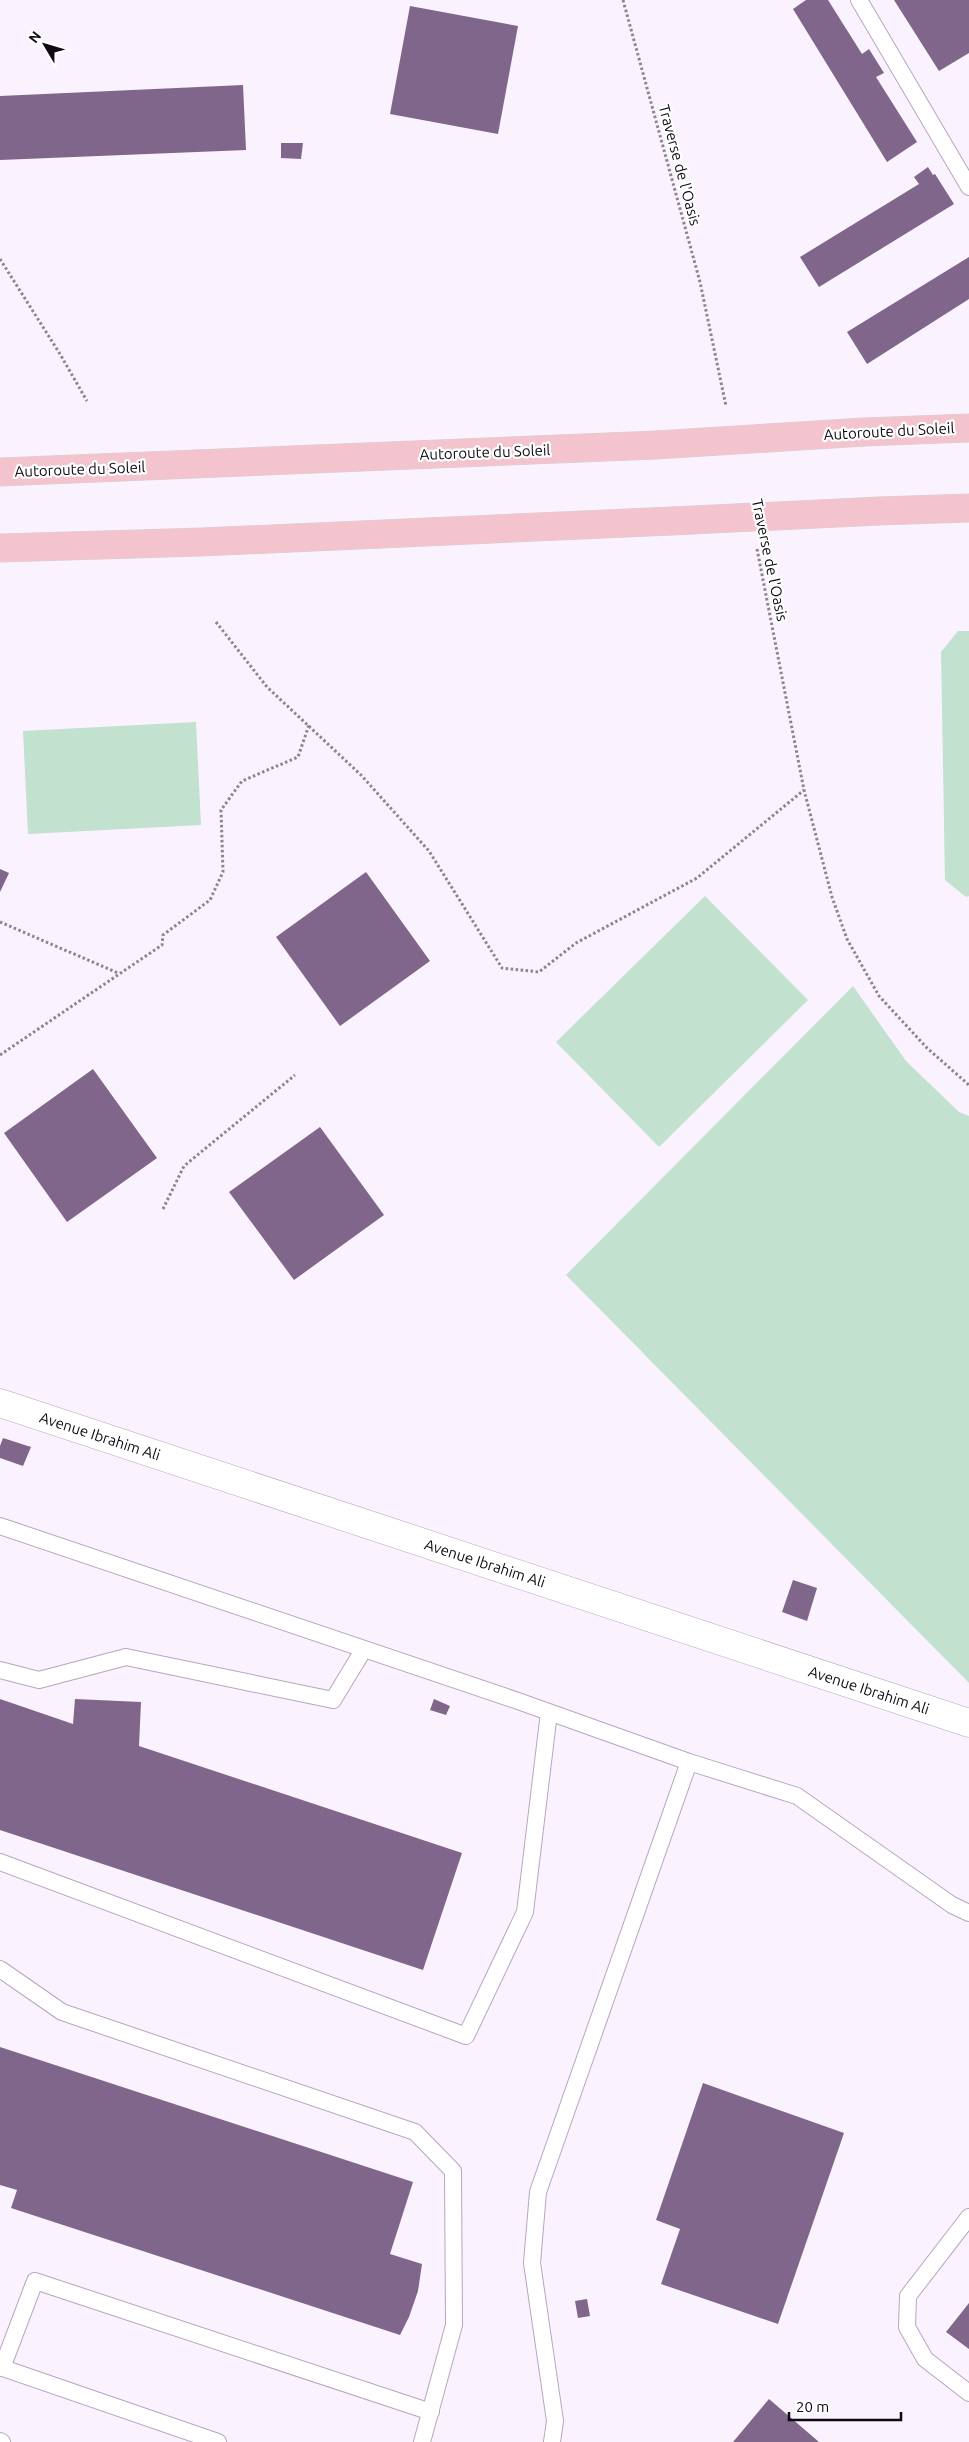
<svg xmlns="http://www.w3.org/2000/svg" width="969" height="2442" font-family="Ubuntu,sans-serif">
  <rect width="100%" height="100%" fill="#faf2fe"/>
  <path fill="#c2e1cf" d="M 958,631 L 969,631 L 969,896 L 966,897 L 945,880 L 941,652 Z
    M 196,722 L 201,825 L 28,834 L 23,731 Z
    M 705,896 L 808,1000 L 659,1147 L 556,1042 Z
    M 853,986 L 906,1061 L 959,1112 L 969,1116 L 969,1683 L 566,1275 Z"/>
  <path fill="#7f668a" d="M 806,0 L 828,0 L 862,54 L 869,49 L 884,73 L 876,77 L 917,142 L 887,162 L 793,9 Z
    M 894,0 L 969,0 L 969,53 L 939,71 Z
    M 410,6 L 518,26 L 498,134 L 390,114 Z
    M 243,85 L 246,150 L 0,160 L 0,96 Z
    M 281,143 L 303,143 L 301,159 L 281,158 Z
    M 928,167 L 933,175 L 935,174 L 954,204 L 819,287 L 800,257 L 919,184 L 914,177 Z
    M 969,257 L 969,299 L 867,364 L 847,332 Z
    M 0,869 L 9,873 L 0,892 Z
    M 366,872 L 430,961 L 340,1026 L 276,937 Z
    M 93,1069 L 157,1158 L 67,1222 L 4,1133 Z
    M 320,1127 L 384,1215 L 294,1280 L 229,1192 Z
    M 3,1438 L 31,1447 L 23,1466 L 0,1458 L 0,1446 Z
    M 793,1580 L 817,1588 L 807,1621 L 782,1612 Z
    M 0,1699 L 73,1724 L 75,1699 L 141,1702 L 139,1746 L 462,1853 L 423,1970 L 0,1830 Z
    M 434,1699 L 450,1706 L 446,1715 L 430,1710 Z
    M 0,2047 L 413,2182 L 390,2254 L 422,2264 L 418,2291 L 409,2317 L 400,2335 L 11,2208 L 17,2190 L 0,2185 Z
    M 703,2083 L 844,2133 L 778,2324 L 661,2284 L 680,2229 L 656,2220 Z
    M 587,2299 L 590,2316 L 578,2318 L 575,2301 Z
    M 969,2303 L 969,2349 L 946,2332 Z
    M 769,2399 L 819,2442 L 733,2442 Z"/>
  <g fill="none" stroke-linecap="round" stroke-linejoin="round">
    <defs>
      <path id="service" d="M 859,0 L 969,187
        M 0,1526 L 518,1701 L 689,1762
        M 0,1670 L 39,1680 L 126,1657 L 333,1700 L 364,1649
        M 0,1862 L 466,2036 L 525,1912 L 549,1712
        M 0,1969 L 62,2012 L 415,2132 L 453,2171 L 454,2325 L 422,2442
        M 969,2217 L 908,2296 L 907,2327 L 925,2359 L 969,2393
        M 0,2367 L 218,2442
        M 2,2368 L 35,2281 L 431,2412
        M 0,2441 L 2,2442
        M 552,2442 L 555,2421 L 532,2263 L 538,2192 L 689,1762 L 797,1796 L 952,1905 L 969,1913"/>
      <path id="minor" d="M 0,1403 L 969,1723"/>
      <path id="motorway" d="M 864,432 L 969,428
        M 0,472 L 656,445
        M 879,511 L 969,508
        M 0,548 L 202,542 L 672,521"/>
    </defs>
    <use href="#service" stroke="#b8a5c0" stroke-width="18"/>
    <use href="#minor" stroke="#b8a5c0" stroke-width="29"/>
    <use href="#motorway" stroke="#d4d3d4" stroke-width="29"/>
    <path stroke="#8c858f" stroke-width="3" stroke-dasharray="2.5 2.5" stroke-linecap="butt" d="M 623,0 L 700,282 L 726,406
      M 0,259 L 60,354 L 87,401
      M 757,549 L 804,790 L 832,897 L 847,939 L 879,996 L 927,1048 L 969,1085
      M 216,622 L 267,687 L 361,775 L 429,851 L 502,968 L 539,972 L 576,943 L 697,878 L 804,790
      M 0,922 L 118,973
      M 0,1055 L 162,945 L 163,935 L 210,900 L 223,872 L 221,810 L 242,781 L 298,757 L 309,725
      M 163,1209 L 184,1166 L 295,1075"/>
    <use href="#service" stroke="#fff" stroke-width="16"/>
    <use href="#minor" stroke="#fff" stroke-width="28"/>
    <use href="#motorway" stroke="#f3c4ce" stroke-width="28"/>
    <defs>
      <path id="motorway-bridge" d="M 656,445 L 864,432
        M 672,521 L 879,511"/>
    </defs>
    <use href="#motorway-bridge" stroke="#d4d3d4" stroke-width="29" stroke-linecap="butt"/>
    <use href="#motorway-bridge" stroke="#f3c4ce" stroke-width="28"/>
  </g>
  <g text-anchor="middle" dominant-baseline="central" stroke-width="4.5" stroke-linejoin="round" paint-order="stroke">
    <g font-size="15" fill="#0f0912" stroke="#fff">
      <text transform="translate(680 165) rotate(75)">Traverse de l'Oasis</text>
      <text transform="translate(889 431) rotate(-3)">Autoroute du Soleil</text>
      <text transform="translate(485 452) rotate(-2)">Autoroute du Soleil</text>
      <text transform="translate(80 469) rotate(-2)">Autoroute du Soleil</text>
      <text transform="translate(770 560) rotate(78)">Traverse de l'Oasis</text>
      <text transform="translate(100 1436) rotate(18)">Avenue Ibrahim Ali</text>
      <text transform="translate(485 1563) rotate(18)">Avenue Ibrahim Ali</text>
      <text transform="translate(869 1690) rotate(18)">Avenue Ibrahim Ali</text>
    </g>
  </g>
  <g transform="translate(45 45) rotate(308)" stroke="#ffffff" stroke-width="4" paint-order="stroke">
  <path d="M0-4L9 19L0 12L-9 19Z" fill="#0f0912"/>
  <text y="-8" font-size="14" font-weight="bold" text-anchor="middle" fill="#0f0912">N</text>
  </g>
  <path d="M789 2412v8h112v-8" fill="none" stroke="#0f0912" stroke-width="2.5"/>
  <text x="796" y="2412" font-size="15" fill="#0f0912" stroke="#ffffff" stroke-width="4" paint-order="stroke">20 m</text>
</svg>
